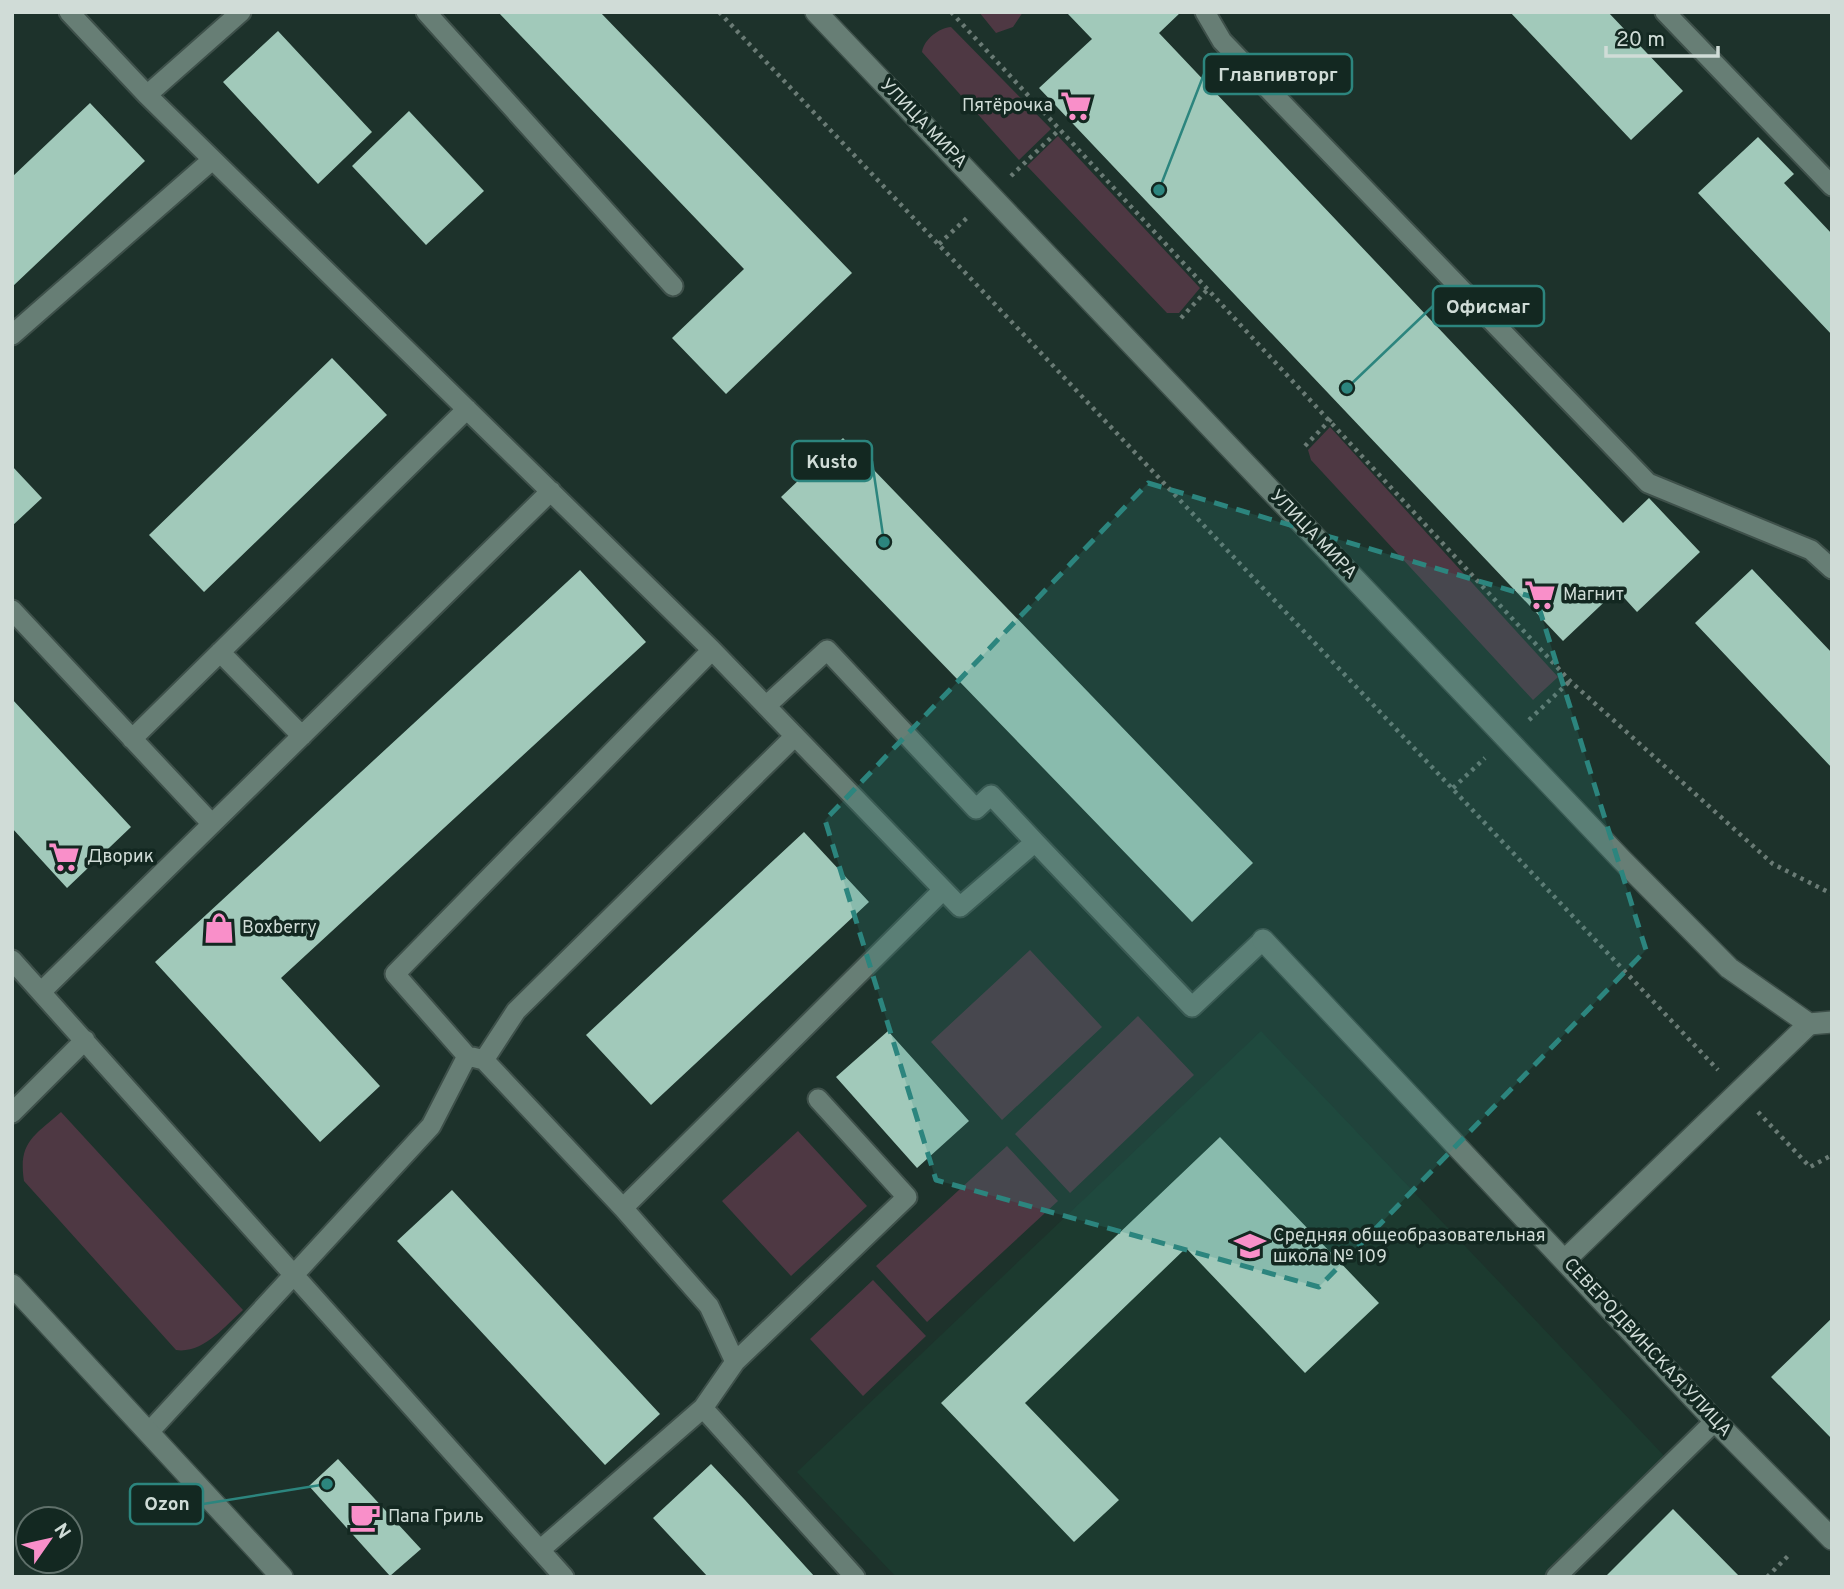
<svg xmlns="http://www.w3.org/2000/svg" width="1844" height="1589" font-family="Overpass,sans-serif">
  <rect width="100%" height="100%" fill="#1d322b"/>
  <path fill="#1c3a2f" d="M 1261,1031 L 1669,1461 L 1547,1577 L 896,1577 L 797,1472 Z"/>
  <path fill="#4e3843" d="M 979,12 L 1023,12 L 1013,27 L 996,33 Z
    M 951,27 L 1051,129 L 1019,160 L 922,52 C 924,39 939,28 951,27 Z
    M 1058,136 L 1200,288 L 1179,313 L 1167,313 L 1027,166 Z
    M 1330,427 L 1558,677 L 1533,700 L 1311,460 L 1308,450 Z
    M 1030,950 L 1102,1027 L 1002,1120 L 931,1042 Z
    M 1138,1016 L 1194,1075 L 1070,1193 L 1015,1134 Z
    M 61,1112 L 243,1310 C 225,1326 203,1354 176,1350 L 24,1181 C 18,1142 34,1136 61,1112 Z
    M 798,1131 L 867,1206 L 791,1276 L 722,1201 Z
    M 1007,1146 L 1058,1201 L 927,1322 L 876,1266 Z
    M 873,1280 L 926,1336 L 863,1396 L 810,1339 Z"/>
  <path fill="#a1c9ba" d="M 498,12 L 600,12 L 852,273 L 726,394 L 672,338 L 744,269 Z
    M 1070,12 L 1181,12 L 1159,33 L 1623,523 L 1649,498 L 1700,552 L 1637,612 L 1617,590 L 1563,641 L 1039,88 L 1092,39 L 1068,14 Z
    M 1510,12 L 1608,12 L 1683,91 L 1631,140 Z
    M 278,31 L 372,132 L 318,184 L 223,82 Z
    M 90,103 L 145,161 L 12,287 L 12,177 Z
    M 409,111 L 484,191 L 426,245 L 352,166 Z
    M 1758,137 L 1794,174 L 1784,183 L 1832,234 L 1832,335 L 1698,193 Z
    M 332,358 L 387,415 L 204,592 L 149,535 Z
    M 843,438 L 1253,863 L 1192,922 L 781,497 Z
    M 12,466 L 42,498 L 12,526 Z
    M 1752,569 L 1832,653 L 1832,768 L 1695,623 Z
    M 580,570 L 646,642 L 281,978 L 380,1086 L 320,1142 L 155,962 Z
    M 12,699 L 131,827 L 67,888 L 12,828 Z
    M 804,832 L 869,902 L 651,1105 L 586,1035 Z
    M 888,1031 L 969,1121 L 917,1168 L 836,1077 Z
    M 1220,1137 L 1379,1303 L 1305,1373 L 1186,1248 L 1025,1403 L 1119,1500 L 1074,1542 L 941,1403 Z
    M 452,1190 L 660,1414 L 605,1465 L 397,1241 Z
    M 1832,1318 L 1832,1439 L 1771,1377 Z
    M 338,1459 L 421,1549 L 390,1576 L 309,1486 Z
    M 711,1464 L 745,1500 L 815,1577 L 708,1577 L 653,1518 Z
    M 1673,1509 L 1740,1577 L 1605,1577 Z"/>
  <g fill="none" stroke-linecap="round" stroke-linejoin="round">
    <defs>
      <path id="lane" d="M 69,12 L 147,95 L 712,650 L 960,907 L 1035,842 L 1192,1007 L 1263,940
        M 426,12 L 673,286
        M 1205,12 L 1222,41 L 1648,483 L 1811,550 L 1832,569
        M 1665,12 L 1832,186
        M 147,95 L 241,12
        M 12,335 L 212,160
        M 12,610 L 212,824
        M 220,652 L 302,736
        M 766,706 L 827,650 L 976,809 L 991,795 L 1035,842
        M 132,739 L 467,409
        M 12,960 L 564,1577
        M 41,992 L 551,491
        M 472,1057 L 484,1060 L 516,1011 L 795,736
        M 484,1060 L 623,1208 L 943,890
        M 12,1113 L 85,1040
        M 623,1208 L 709,1306 L 735,1362 L 703,1408 L 855,1577
        M 735,1362 L 907,1197 L 818,1099
        M 149,1432 L 431,1126 L 467,1056 L 395,974 L 712,650
        M 540,1550 L 703,1408
        M 1556,1577 L 1715,1421"/>
      <path id="street" d="M 1263,940 L 1715,1421 L 1832,1539
        M 1565,1260 L 1809,1024"/>
      <path id="secondary" d="M 816,12 L 1621,859 L 1729,968 L 1809,1024 L 1832,1022
        M 12,1285 L 282,1577"/>
    </defs>
    <use href="#lane" stroke="#3e504a" stroke-width="23"/>
    <use href="#street" stroke="#3e504a" stroke-width="24"/>
    <use href="#secondary" stroke="#3e504a" stroke-width="24"/>
    <path stroke="#6a7b75" stroke-width="4.5" stroke-dasharray="3.5 5" stroke-linecap="butt" d="M 719,12 L 1718,1070
      M 951,12 L 1570,681 L 1773,864 L 1832,894
      M 1011,176 L 1059,130
      M 939,244 L 969,216
      M 1181,318 L 1208,289
      M 1305,446 L 1331,419
      M 1529,720 L 1570,681
      M 1453,788 L 1485,758
      M 1758,1112 L 1810,1167 L 1832,1155
      M 1767,1577 L 1791,1553"/>
    <use href="#lane" stroke="#677e75" stroke-width="19"/>
    <use href="#street" stroke="#677e75" stroke-width="21"/>
    <use href="#secondary" stroke="#677e75" stroke-width="21"/>
  </g>
  <path fill="#2c857e" fill-opacity="0.2" stroke="#2c857e" stroke-width="5" stroke-dasharray="14 9" stroke-linejoin="round" d="M 1148,483 L 1536,598 L 1646,950 L 1319,1287 L 936,1180 L 825,820 Z"/>
  <defs>
    <symbol id="supermarket-bare" viewBox="-9 -9 18 18"><path d="M-6-5.5h2.5l.6 2H6L4.5 2H-2.5L-4.4-4H-6ZM-1.5 3.2a1.3 1.3 0 1 0 .1 0ZM3 3.2a1.3 1.3 0 1 0 .1 0Z" fill="#f98fc9" stroke="#132821" stroke-width="2.5" paint-order="stroke"/></symbol>
    <symbol id="shop-bare" viewBox="-9 -9 18 18"><path d="M-5-2.5h2.3a2.7 3.5 0 0 1 5.4 0H5L5.5 6h-11ZM-1.5-2.5h3a1.5 2.3 0 0 0-3 0Z" fill="#f98fc9" stroke="#132821" stroke-width="2.5" paint-order="stroke"/></symbol>
    <symbol id="school-bare" viewBox="-9 -9 18 18"><path d="M0-5L7-2L0 1L-7-2ZM-4 1L0 2.5L4 1V4Q0 6-4 4Z" fill="#f98fc9" stroke="#132821" stroke-width="2.5" paint-order="stroke"/></symbol>
    <symbol id="cafe-bare" viewBox="-9 -9 18 18"><path d="M-5.5-4.5H6V0H3Q3 3.5 0 3.5H-2.5Q-5.5 3.5-5.5 0ZM3-3.2v2h1.7v-2ZM-6 4.5H4V6H-6Z" fill="#f98fc9" stroke="#132821" stroke-width="2.5" paint-order="stroke"/></symbol>
  </defs>
  <g fill-rule="evenodd">
    <use href="#supermarket-bare" x="1054" y="84" width="44" height="44"/>
    <use href="#supermarket-bare" x="1518" y="573" width="44" height="44"/>
    <use href="#supermarket-bare" x="42" y="835" width="44" height="44"/>
    <use href="#shop-bare" x="197" y="906" width="44" height="44"/>
    <use href="#school-bare" x="1228" y="1224" width="44" height="44"/>
    <use href="#cafe-bare" x="343" y="1495" width="44" height="44"/>
  </g>
  <g text-anchor="middle" dominant-baseline="central" stroke-width="7" stroke-linejoin="round" paint-order="stroke">
    <g font-size="18" fill="#d0dcd7" stroke="#132821" text-anchor="start">
      <text x="1053" y="106" text-anchor="end">Пятёрочка</text>
      <text x="1563" y="595">Магнит</text>
      <text x="87" y="857">Дворик</text>
      <text x="242" y="928">Boxberry</text>
      <text x="1273" y="1236">Средняя общеобразовательная<tspan x="1273" dy="21">школа № 109</tspan></text>
      <text x="388" y="1517">Папа Гриль</text>
    </g>
    <g font-size="18" fill="#d0dcd7" stroke="#132821">
      <text transform="translate(923 124) rotate(46)">УЛИЦА МИРА</text>
      <text transform="translate(1313 535) rotate(46)">УЛИЦА МИРА</text>
      <text transform="translate(1647 1348) rotate(47)">СЕВЕРОДВИНСКАЯ УЛИЦА</text>
    </g>
  </g>
  <path fill="none" stroke="#2c857e" stroke-width="2.5" d="M1159 190L1204 74M1347 388L1433 306M884 542L872 461M327 1484L203 1504"/>
  <g fill="#2c857e" stroke="#132821" stroke-width="2.5">
    <circle cx="1159" cy="190" r="7"/>
    <circle cx="1347" cy="388" r="7"/>
    <circle cx="884" cy="542" r="7"/>
    <circle cx="327" cy="1484" r="7"/>
  </g>
  <g fill="#132821" stroke="#2c857e" stroke-width="2.5">
    <rect x="1204" y="54" width="148" height="40" rx="7"/>
    <rect x="1433" y="286" width="111" height="40" rx="7"/>
    <rect x="792" y="441" width="80" height="40" rx="7"/>
    <rect x="130" y="1484" width="73" height="40" rx="7"/>
  </g>
  <g font-size="19" text-anchor="middle" font-weight="bold" fill="#d0dcd7">
    <text x="1278" y="81">Главпивторг</text>
    <text x="1488" y="313">Офисмаг</text>
    <text x="832" y="468">Kusto</text>
    <text x="167" y="1510">Ozon</text>
  </g>
  <rect width="1844" height="1589" fill="none" stroke="#d0dcd7" stroke-width="28"/>
  <g transform="translate(49 1540) rotate(56)"><circle r="33" fill="#132821" stroke="#5f706a" stroke-width="2"/>
  <path d="M0-5L12 26L0 18L-12 26Z" fill="#f98fc9"/>
  <text y="-10" font-size="19" font-weight="bold" text-anchor="middle" fill="#d0dcd7">N</text>
  </g>
  <path d="M1606 46v10h112v-10" fill="none" stroke="#d0dcd7" stroke-width="3.5"/>
  <text x="1616" y="46" font-size="21" fill="#d0dcd7" stroke="#132821" stroke-width="5" paint-order="stroke">20 m</text>
</svg>
